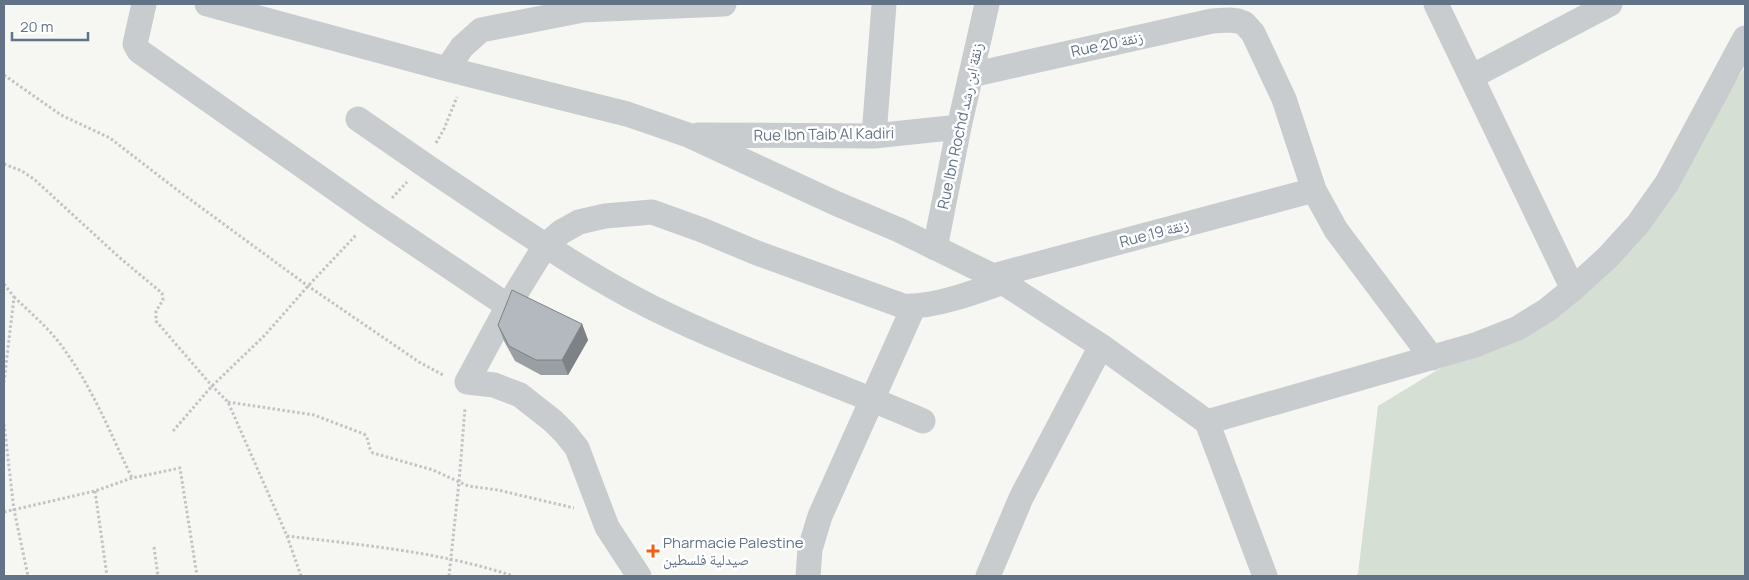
<svg xmlns="http://www.w3.org/2000/svg" width="1749" height="580" font-family="Manrope,'Noto Naskh Arabic',sans-serif">
  <rect width="100%" height="100%" fill="#f6f7f3"/>
  <path fill="#d6dfd3" d="M 1745,67 L 1745,576 L 1354,576 L 1358,574 L 1378,406 L 1623,257 Z"/>
  <g fill="none" stroke-linecap="round" stroke-linejoin="round">
    <path stroke="#c1c3c5" stroke-width="3" stroke-dasharray="2.5 2.5" stroke-linecap="butt" d="M 4,75 L 61,115 L 110,138 L 176,189 L 308,286 L 419,362 L 443,375
      M 436,143 L 444,129 L 457,97
      M 4,164 L 22,171 L 35,180 L 120,258 L 162,293 L 163,300 L 156,311 L 156,321 L 212,386 L 228,402 L 287,536 L 301,576
      M 392,198 L 407,182
      M 4,284 L 14,297 L 4,382
      M 14,297 C 32,314 52,331 66,352 C 94,391 111,435 132,478
      M 228,402 L 314,415 L 364,434 C 370,439 367,447 373,453 L 433,470 L 468,486 L 498,490 L 574,508
      M 4,424 L 14,510 L 28,576
      M 173,431 L 212,386 L 265,335 L 308,286 L 357,234
      M 95,491 L 107,576
      M 4,512 L 95,491 L 132,478 L 180,468 L 197,576
      M 287,536 C 362,545 442,552 513,576
      M 154,547 L 158,576
      M 449,576 L 459,482 L 465,408"/>
    <path stroke="#c8cccf" stroke-width="25" d="M 144,4 L 135,44 L 139,51 L 374,216 L 508,306
      M 207,4 L 447,69 L 627,114 L 688,135 L 835,203 L 899,230 L 993,276 L 1101,346 L 1207,422 L 1265,576
      M 1436,4 L 1573,289
      M 447,69 L 462,47 L 481,30 L 583,10 L 724,4
      M 971,75 L 1212,21 L 1229,20 L 1238,21 L 1244,23 L 1253,33 L 1284,99 L 1314,190 L 1336,230 L 1432,358
      M 1471,77 L 1610,4
      M 358,119 C 408,154 458,188 508,221 C 555,252 601,282 651,307 C 739,351 833,382 923,421
      M 698,135 L 874,136 L 959,127
      M 874,136 L 884,4
      M 935,248 L 959,127 L 987,4
      M 993,276 L 1314,190
      M 1207,422 L 1475,345 L 1518,328 L 1547,310 L 1573,289 L 1608,257 L 1638,224 L 1667,183 L 1745,38
      M 639,576 L 607,527 L 577,448 L 565,433 L 553,421 L 520,395 L 494,385 L 467,382 L 508,306 L 545,246 L 561,232 L 579,222 L 605,216 L 652,212 L 702,230 L 757,253 L 903,306 C 932,308 976,292 1003,282
      M 808,576 L 810,549 L 820,516 L 914,306
      M 988,576 L 1021,498 L 1101,346"/>
  </g>
  <path fill="#9a9fa4" d="M 582,324 L 588,340 L 568,375 L 541,375 L 515,361 L 504,341 L 498,325 Z"/>
  <path fill="#7d8286" d="M 582,324 L 588,340 L 568,375 L 562,360 Z"/>
  <path fill="#b3b9bf" stroke="#7d8286" d="M 512,290 L 582,324 L 562,360 L 536,360 L 509,346 L 498,325 Z"/>
  <path fill="#f55c14" stroke="#fff" stroke-width="2" d="M650.5 543.5h5v5h5v5h-5v5h-5v-5h-5v-5h5z"/>
  <g text-anchor="middle" dominant-baseline="central" stroke-width="5" stroke-linejoin="round" paint-order="stroke">
    <g font-size="15" fill="#627387" stroke="#fff">
      <text transform="translate(1107 44) rotate(-12)">Rue 20 زنقة</text>
      <text transform="translate(960 126) rotate(-78)">Rue Ibn Rochd زنقة ابن رشد</text>
      <text transform="translate(824 134) rotate(-1)">Rue Ibn Taib Al Kadiri</text>
      <text transform="translate(1154 233) rotate(-15)">Rue 19 زنقة</text>
    </g>
    <g font-size="15" fill="#627387" stroke="#fff" text-anchor="start">
      <text x="663" y="542">Pharmacie Palestine<tspan x="663" dy="17">صيدلية فلسطين</tspan></text>
    </g>
  </g>
  <rect width="1749" height="580" fill="none" stroke="#627387" stroke-width="10"/>
  <path d="M12 32v8h76v-8" fill="none" stroke="#627387" stroke-width="2.5"/>
  <text x="20" y="32" font-size="15" fill="#627387" stroke="#ffffff" stroke-width="4" paint-order="stroke">20 m</text>
</svg>
